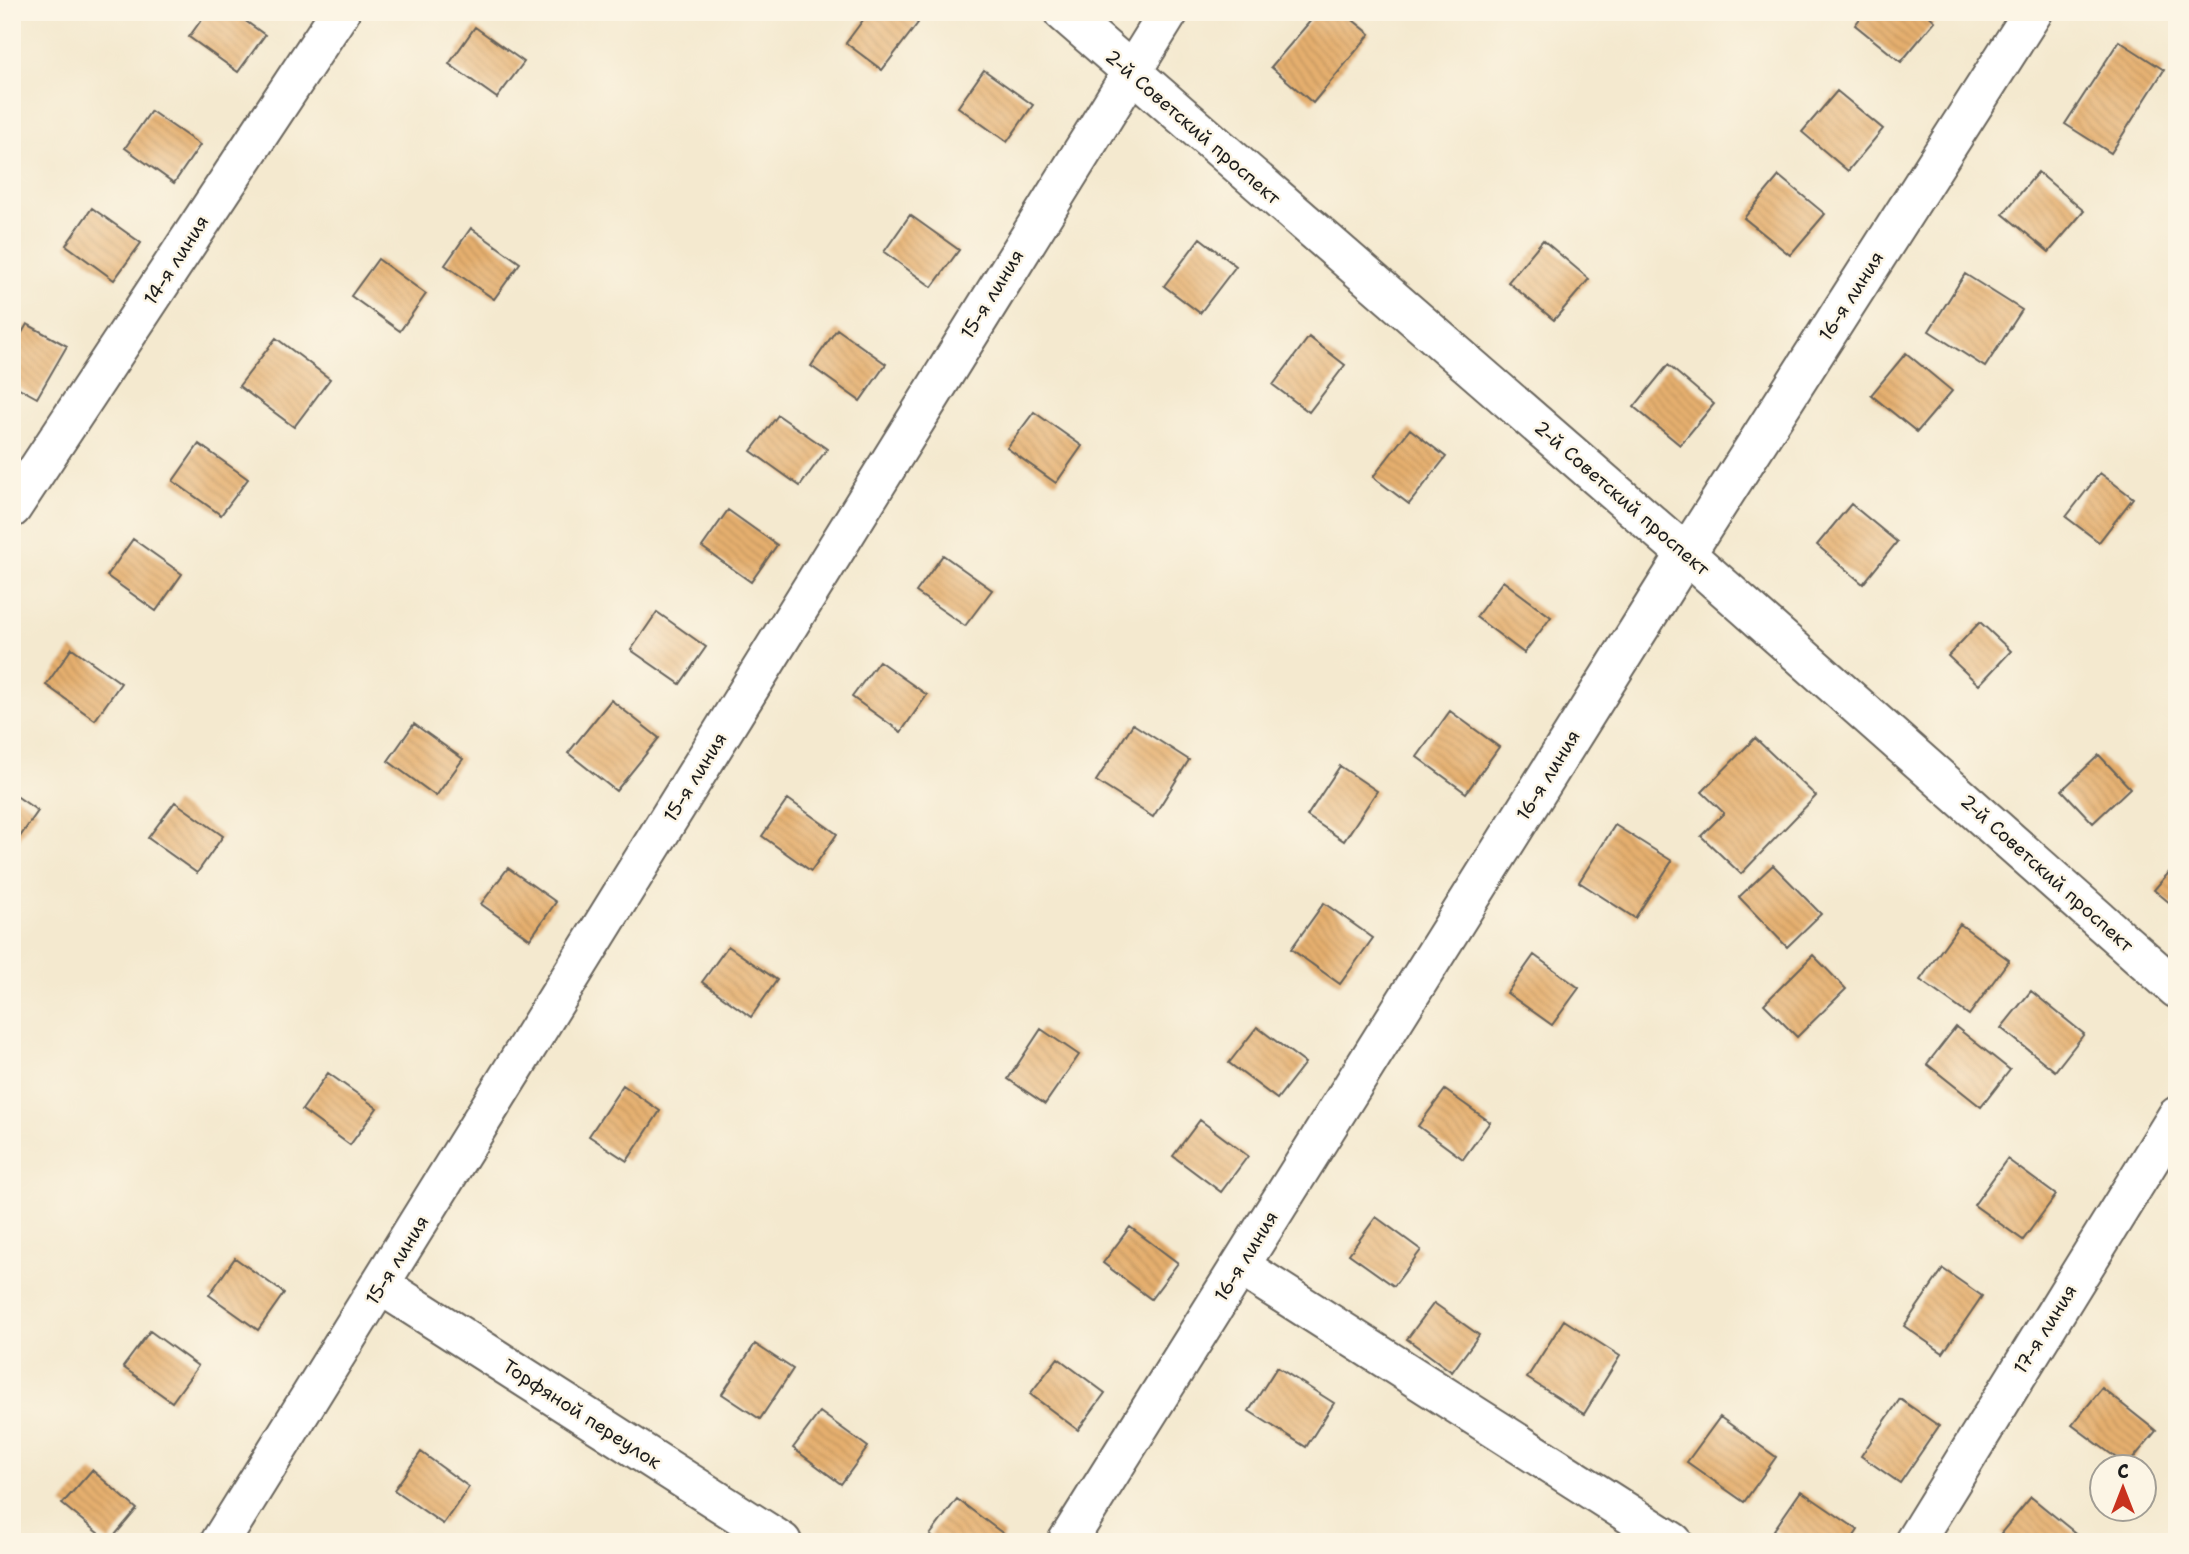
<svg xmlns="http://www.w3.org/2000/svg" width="2189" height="1554" font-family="'Shantell Sans',sans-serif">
  <defs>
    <pattern id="building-back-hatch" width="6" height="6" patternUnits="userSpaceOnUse" patternTransform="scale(1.75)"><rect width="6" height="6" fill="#e5af6e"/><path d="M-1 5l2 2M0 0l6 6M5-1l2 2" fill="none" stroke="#c4965f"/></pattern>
  </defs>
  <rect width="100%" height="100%" fill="#fcf5e5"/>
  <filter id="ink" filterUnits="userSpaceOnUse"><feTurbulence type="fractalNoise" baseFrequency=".0143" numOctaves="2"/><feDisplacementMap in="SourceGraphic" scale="14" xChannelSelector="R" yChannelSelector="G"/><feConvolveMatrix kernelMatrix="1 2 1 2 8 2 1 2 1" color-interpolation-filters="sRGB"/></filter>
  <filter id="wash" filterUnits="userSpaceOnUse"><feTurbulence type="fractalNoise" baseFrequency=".00686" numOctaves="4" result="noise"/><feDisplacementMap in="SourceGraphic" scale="28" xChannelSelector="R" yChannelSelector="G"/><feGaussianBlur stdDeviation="1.57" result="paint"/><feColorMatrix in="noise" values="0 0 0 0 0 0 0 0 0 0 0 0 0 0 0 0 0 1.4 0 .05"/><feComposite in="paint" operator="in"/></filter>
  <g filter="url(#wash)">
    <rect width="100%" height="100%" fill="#f4e9cf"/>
    <g id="blocks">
      <path fill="url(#building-back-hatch)" d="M 207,12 L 233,12 L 265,35 L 238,72 L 189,37 Z
        M 869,12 L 904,12 L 918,23 L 882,70 L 846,43 Z
        M 1318,12 L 1343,12 L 1370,34 L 1313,103 L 1271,67 Z
        M 1865,12 L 1925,12 L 1935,21 L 1901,62 L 1855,25 Z
        M 475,27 L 524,62 L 497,98 L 449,64 Z
        M 2119,41 L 2164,70 L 2111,153 L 2065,124 Z
        M 984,70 L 1033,105 L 1007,142 L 958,107 Z
        M 1837,91 L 1883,129 L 1848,171 L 1802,132 Z
        M 151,111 L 200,145 L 174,183 L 125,148 Z
        M 2038,172 L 2084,211 L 2049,252 L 2003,214 Z
        M 1779,176 L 1825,214 L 1790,255 L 1744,218 Z
        M 92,208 L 141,243 L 114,280 L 66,245 Z
        M 910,215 L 959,250 L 932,287 L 884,252 Z
        M 471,228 L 520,263 L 494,299 L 445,265 Z
        M 1200,238 L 1236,266 L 1200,313 L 1164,286 Z
        M 1543,240 L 1589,279 L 1554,320 L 1508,282 Z
        M 378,259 L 426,294 L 400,331 L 351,296 Z
        M 1965,274 L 2022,310 L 1985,367 L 1929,331 Z
        M 27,324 L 67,346 L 37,398 L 12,384 L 12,350 Z
        M 837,329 L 886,364 L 860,401 L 811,366 Z
        M 1309,337 L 1345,365 L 1309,412 L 1273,385 Z
        M 276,338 L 330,379 L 294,427 L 239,386 Z
        M 1906,353 L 1952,391 L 1917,432 L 1871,395 Z
        M 1668,365 L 1714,404 L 1680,445 L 1634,407 Z
        M 1034,412 L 1082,446 L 1056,483 L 1007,448 Z
        M 778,415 L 827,449 L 800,486 L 751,451 Z
        M 1410,429 L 1446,457 L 1409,504 L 1373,477 Z
        M 199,444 L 248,479 L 221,515 L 173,481 Z
        M 2100,473 L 2133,498 L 2099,542 L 2066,517 Z
        M 1851,504 L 1897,542 L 1863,584 L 1817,545 Z
        M 728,510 L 777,545 L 751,582 L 702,547 Z
        M 133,539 L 182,574 L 156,611 L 107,576 Z
        M 943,555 L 992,590 L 965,626 L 916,592 Z
        M 1503,581 L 1551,617 L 1524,653 L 1476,617 Z
        M 657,612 L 706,647 L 680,684 L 631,650 Z
        M 1980,622 L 2011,651 L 1979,685 L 1948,656 Z
        M 72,648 L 121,683 L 95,720 L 46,685 Z
        M 879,661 L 927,695 L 901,732 L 852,697 Z
        M 611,700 L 659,738 L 616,791 L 568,753 Z
        M 1450,711 L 1499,747 L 1466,793 L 1417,757 Z
        M 414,724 L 463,759 L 436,796 L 388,761 Z
        M 1133,724 L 1189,760 L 1153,817 L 1096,781 Z
        M 1755,738 L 1816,796 L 1741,874 L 1701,836 L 1724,813 L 1702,792 Z
        M 2099,755 L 2130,788 L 2093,823 L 2062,790 Z
        M 1340,766 L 1377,791 L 1344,841 L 1307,816 Z
        M 12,793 L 38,811 L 12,848 Z
        M 788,799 L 837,834 L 811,871 L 762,836 Z
        M 175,802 L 223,836 L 197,873 L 148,838 Z
        M 1615,825 L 1672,861 L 1635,918 L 1579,882 Z
        M 2177,863 L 2177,909 L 2154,890 Z
        M 1773,865 L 1821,914 L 1787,947 L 1739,897 Z
        M 508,868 L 556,902 L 530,939 L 481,904 Z
        M 1324,903 L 1373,938 L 1340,984 L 1291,949 Z
        M 1960,924 L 2009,960 L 1969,1015 L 1920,980 Z
        M 728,946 L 777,980 L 751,1017 L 702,982 Z
        M 1534,955 L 1579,988 L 1552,1025 L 1507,993 Z
        M 1813,955 L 1846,989 L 1797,1037 L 1764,1004 Z
        M 2031,991 L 2084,1034 L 2055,1071 L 2001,1028 Z
        M 1257,1027 L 1305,1063 L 1277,1099 L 1229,1063 Z
        M 1956,1027 L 2010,1070 L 1981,1107 L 1927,1064 Z
        M 1041,1029 L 1079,1055 L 1045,1104 L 1008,1079 Z
        M 328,1073 L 377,1108 L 350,1145 L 302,1110 Z
        M 623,1085 L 660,1111 L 627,1161 L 589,1136 Z
        M 1445,1090 L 1490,1122 L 1463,1159 L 1418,1126 Z
        M 1200,1120 L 1248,1156 L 1221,1192 L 1173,1156 Z
        M 2007,1159 L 2056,1195 L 2023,1240 L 1974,1205 Z
        M 1376,1217 L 1421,1250 L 1394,1286 L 1349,1254 Z
        M 1130,1227 L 1178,1263 L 1151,1299 L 1103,1263 Z
        M 235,1258 L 284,1293 L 258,1330 L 209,1295 Z
        M 1943,1269 L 1982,1296 L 1943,1353 L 1904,1326 Z
        M 1434,1303 L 1479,1335 L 1452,1372 L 1407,1339 Z
        M 1564,1320 L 1620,1356 L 1584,1414 L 1527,1378 Z
        M 150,1331 L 198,1366 L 172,1402 L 123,1367 Z
        M 755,1344 L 793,1369 L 760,1419 L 722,1394 Z
        M 1058,1358 L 1105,1393 L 1078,1430 L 1030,1394 Z
        M 1277,1367 L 1334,1403 L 1306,1447 L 1249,1411 Z
        M 2102,1388 L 2156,1431 L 2127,1466 L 2072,1425 Z
        M 1900,1399 L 1939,1426 L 1900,1483 L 1861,1456 Z
        M 820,1412 L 868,1447 L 841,1484 L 793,1448 Z
        M 1720,1417 L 1776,1457 L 1744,1502 L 1687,1462 Z
        M 421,1452 L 469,1487 L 443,1524 L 394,1490 Z
        M 92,1470 L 137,1509 L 109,1542 L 62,1504 Z
        M 1801,1491 L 1858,1530 L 1850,1542 L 1792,1542 L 1774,1530 Z
        M 2031,1497 L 2084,1540 L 2083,1542 L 2012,1542 L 2001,1533 Z
        M 957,1499 L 1005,1535 L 1000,1542 L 938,1542 L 930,1535 Z"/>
    </g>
  </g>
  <g filter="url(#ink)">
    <use href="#blocks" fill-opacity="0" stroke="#68645b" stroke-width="2"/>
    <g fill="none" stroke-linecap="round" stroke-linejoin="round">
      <defs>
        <path id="minor" d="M 1063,12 L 1686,554 L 2177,989
          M 12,508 L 340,12
          M 1240,1266 L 1673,1542
          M 382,1286 L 782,1542
          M 220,1542 L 1169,12
          M 1067,1542 L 1686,554 L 2033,12
          M 1914,1542 L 2177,1116"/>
      </defs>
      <use href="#minor" stroke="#68645b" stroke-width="42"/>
      <use href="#minor" stroke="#fff" stroke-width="38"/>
    </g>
  </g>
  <g text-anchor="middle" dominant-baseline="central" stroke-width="5" stroke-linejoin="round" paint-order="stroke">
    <g font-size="19" fill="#1c1c1c" stroke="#fcf5e5">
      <text transform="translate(1193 127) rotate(41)">2-й Советский проспект</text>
      <text transform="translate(176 260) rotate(-57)">14-я линия</text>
      <text transform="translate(992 294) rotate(-58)">15-я линия</text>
      <text transform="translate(1851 296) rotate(-57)">16-я линия</text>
      <text transform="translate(1622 498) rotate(41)">2-й Советский проспект</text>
      <text transform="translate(1548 775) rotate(-58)">16-я линия</text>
      <text transform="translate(695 777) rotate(-58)">15-я линия</text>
      <text transform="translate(2047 873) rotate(42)">2-й Советский проспект</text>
      <text transform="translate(1246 1256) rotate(-58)">16-я линия</text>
      <text transform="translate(397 1260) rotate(-58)">15-я линия</text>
      <text transform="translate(2045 1329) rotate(-58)">17-я линия</text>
      <text transform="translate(582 1414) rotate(33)">Торфяной переулок</text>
    </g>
  </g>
  <rect width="2189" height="1554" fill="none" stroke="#fcf5e5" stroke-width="42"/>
  <g transform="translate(2123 1488)"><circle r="33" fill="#fcf5e5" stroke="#a29e95" stroke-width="2"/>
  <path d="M0-5L12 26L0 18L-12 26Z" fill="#c8321e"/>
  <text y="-10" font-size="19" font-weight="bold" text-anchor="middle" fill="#1c1c1c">С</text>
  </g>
</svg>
